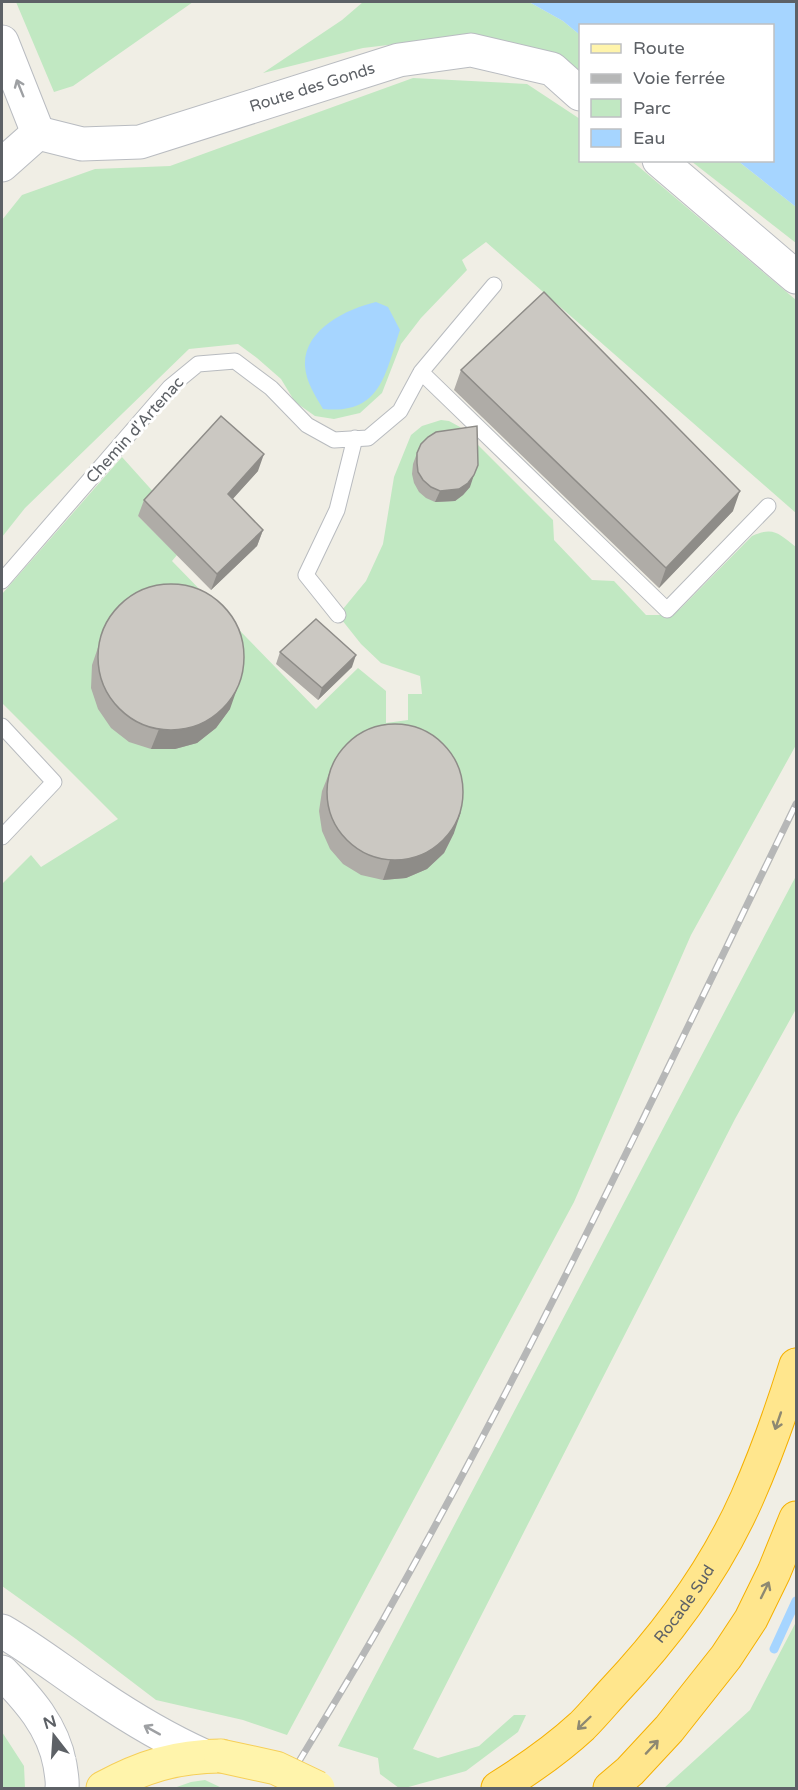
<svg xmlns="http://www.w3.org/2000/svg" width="798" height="1790" font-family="'Varela Round',sans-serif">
  <rect width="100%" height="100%" fill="#f0eee5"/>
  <path fill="#c1e8c2" d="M 16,2 L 193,2 L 73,86 L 54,92 Z
    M 363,2 L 529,2 L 563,21 L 580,35 L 580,77 L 534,48 L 463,36 L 363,48 L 263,73 L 342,20 Z
    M 413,78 L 527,84 L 580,119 L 580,160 L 632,161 L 796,300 L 796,513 L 486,242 L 462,260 L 467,270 L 421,318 L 401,344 L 382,393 L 360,413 L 334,419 L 315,416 L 295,402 L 281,379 L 257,358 L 238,344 L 189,349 L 25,508 L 2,537 L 2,220 L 22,195 L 95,169 L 170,166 Z
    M 691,161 L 738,161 L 796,207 L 796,243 Z
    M 441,420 L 449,421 L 460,427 L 553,520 L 554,540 L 592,580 L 614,581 L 646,615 L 667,615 L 680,609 L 752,536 C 774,526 779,534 796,547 L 796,745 L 691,935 L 574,1202 L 287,1735 L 243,1720 L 156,1700 L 76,1639 L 2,1586 L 2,884 L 31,855 L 41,867 L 118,819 L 2,703 L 2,594 L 122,457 L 157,496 L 138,516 L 177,555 L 172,561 L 316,709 L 358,668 L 386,691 L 386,723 L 408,720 L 408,694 L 422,694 L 420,676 L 381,663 L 361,644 L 338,615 L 366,581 L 383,544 L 394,477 L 411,435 L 422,426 Z
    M 796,876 L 796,1009 L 735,1119 L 413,1749 L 438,1758 L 479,1746 L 514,1715 L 526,1715 L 518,1732 L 466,1771 L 405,1788 L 399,1788 L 380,1774 L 378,1758 L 338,1746 Z
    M 796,1622 L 796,1788 L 664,1788 L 750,1710 Z
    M 2,1732 L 24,1766 L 25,1788 L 2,1788 Z
    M 205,1780 L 222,1788 L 174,1788 L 191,1782 Z"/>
  <path fill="#a6d5ff" d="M 529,2 L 796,2 L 796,207 L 738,161 L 772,160 L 772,26 L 580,26 L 580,35 L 563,21 Z
    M 376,302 L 388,307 L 400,330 C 385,374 381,415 323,409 C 315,395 306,382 305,366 C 303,330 346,309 376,302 Z"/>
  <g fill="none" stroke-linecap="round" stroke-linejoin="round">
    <path stroke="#a6d5ff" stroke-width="9" d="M 774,1649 L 796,1601"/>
    <defs>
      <path id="lane" d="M 421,372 L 667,610 L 768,506
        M 2,581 L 170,387 L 198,364 L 235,361 L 271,388 L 307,425 L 334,440 L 368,438 L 400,411 L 421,372 L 494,285
        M 338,615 L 306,575 L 337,510 L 355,438
        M 2,726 L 54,782 L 2,837"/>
      <g id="secondary">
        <path d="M 2,42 L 38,133"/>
        <path id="s1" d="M 38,133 L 82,144 L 140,142 L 399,60 L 471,50 L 552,69 L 580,94"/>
        <path d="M 659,160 L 796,277"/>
        <path d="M 2,165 L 38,133"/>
        <path d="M 2,1631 C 35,1650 65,1674 97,1695 C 131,1718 166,1739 204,1756"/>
        <path d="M 2,1672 C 28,1699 53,1726 60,1765 C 61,1773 63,1781 62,1788"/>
      </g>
      <path id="primary" d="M 103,1788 C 142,1767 176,1756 221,1756"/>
      <g id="highway">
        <path id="s2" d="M 498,1788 C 527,1770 557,1749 582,1726 C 593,1715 603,1703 613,1692 C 667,1635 715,1570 747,1498 C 766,1455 782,1410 796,1365"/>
        <path d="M 610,1788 L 630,1771 L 669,1729 L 726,1657 L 751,1619 L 774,1572 L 796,1518"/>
      </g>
    </defs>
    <use href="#lane" stroke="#b8bbbf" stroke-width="17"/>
    <use href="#secondary" stroke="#b9bcc1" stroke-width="35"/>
    <use href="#primary" stroke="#f6cf58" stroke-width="35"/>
    <use href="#highway" stroke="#f5b000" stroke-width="35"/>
    <use href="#lane" stroke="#fff" stroke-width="15"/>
    <use href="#secondary" stroke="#fff" stroke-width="33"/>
    <use href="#primary" stroke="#fff4ab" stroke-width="33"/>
    <use href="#highway" stroke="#ffe68d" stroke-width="33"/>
    <defs>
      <path id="rail" d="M 283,1788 C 318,1729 355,1671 388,1611 C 536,1348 664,1075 796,804"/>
    </defs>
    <use href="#rail" stroke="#b6b7b7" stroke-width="7"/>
    <use href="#rail" stroke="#fff" stroke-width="4.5" stroke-dasharray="14" stroke-linecap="butt"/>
    <defs>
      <path id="primary-bridge" d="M 221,1756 L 276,1768 L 318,1788"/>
    </defs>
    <use href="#primary-bridge" stroke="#f6cf58" stroke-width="35" stroke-linecap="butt"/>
    <use href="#primary-bridge" stroke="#fff4ab" stroke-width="33"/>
  </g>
  <path fill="#afaca7" d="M 461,370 L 733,511 L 659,588 L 454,390 Z
    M 417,453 L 470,487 L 463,495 L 455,501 L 435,502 L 426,498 L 419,492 L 414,483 L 412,474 L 413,464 Z
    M 258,471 L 232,499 L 263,530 L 257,546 L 211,590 L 138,516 L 144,500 Z
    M 106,624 L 230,709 L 216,728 L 197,743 L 175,749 L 151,749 L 129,742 L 111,728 L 98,709 L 91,688 L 92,665 Z
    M 280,652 L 352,667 L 318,700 L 276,664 Z
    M 330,771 L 454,833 L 444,853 L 427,869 L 406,878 L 383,880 L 361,875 L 343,864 L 330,849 L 322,831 L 319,811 L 322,791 Z"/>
  <path fill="#8e8c88" d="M 264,454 L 258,471 L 222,511 L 228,494 Z
    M 474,475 L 470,487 L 463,495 L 455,501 L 435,502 L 440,491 Z
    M 740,491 L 733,511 L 659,588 L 666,568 Z
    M 263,530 L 257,546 L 211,590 L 217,574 Z
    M 356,655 L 352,667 L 318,700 L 322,688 Z
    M 237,689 L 230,709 L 216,728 L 197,743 L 175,749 L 151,749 L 159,729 Z
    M 461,812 L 454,833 L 444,853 L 427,869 L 406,878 L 383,880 L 390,860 Z"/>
  <path fill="#cbc8c2" stroke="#8e8c88" stroke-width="1.5" d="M 544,292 L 740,491 L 666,568 L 461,370 Z
    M 221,416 L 264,454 L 228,494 L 263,530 L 217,574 L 144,500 Z
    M 477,426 L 478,465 L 474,475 L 468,483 L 459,489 L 440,491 L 431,487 L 423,480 L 418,472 L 417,463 L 417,453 L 421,444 L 428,437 L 436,432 Z
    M98 657a73 73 0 1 1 146 0a73 73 0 1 1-146 0Z
    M 316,619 L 356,655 L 322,688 L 280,652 Z
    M327 792a68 68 0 1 1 136 0a68 68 0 1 1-136 0Z"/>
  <defs><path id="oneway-shaft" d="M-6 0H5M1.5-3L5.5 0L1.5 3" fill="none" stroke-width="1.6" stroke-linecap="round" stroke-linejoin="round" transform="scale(1.5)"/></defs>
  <g stroke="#9ea0a3">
    <use href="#oneway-shaft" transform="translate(20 88) rotate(-112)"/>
    <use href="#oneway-shaft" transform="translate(152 1730) rotate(-151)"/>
  </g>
  <g stroke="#8e8972">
    <use href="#oneway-shaft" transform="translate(778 1421) rotate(109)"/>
    <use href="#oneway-shaft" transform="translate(765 1590) rotate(-64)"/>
    <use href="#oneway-shaft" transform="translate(584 1723) rotate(136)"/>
    <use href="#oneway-shaft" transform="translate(652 1747) rotate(-47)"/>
  </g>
  <g text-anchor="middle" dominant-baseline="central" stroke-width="6" stroke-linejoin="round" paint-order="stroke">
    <g font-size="16" fill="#5d6166" stroke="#fff">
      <text stroke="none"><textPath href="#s1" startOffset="284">Route des Gonds</textPath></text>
      <text transform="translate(135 430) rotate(-48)">Chemin d'Artenac</text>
      <text stroke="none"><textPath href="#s2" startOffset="264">Rocade Sud</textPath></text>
    </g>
  </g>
  <rect width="798" height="1790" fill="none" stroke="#5d6166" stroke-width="6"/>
  <rect x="579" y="24" width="195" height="138" fill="#ffffff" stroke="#bec0c2" stroke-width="1.5"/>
  <rect x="591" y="44" width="30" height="9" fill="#fff4ab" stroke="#bec0c2" stroke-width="1.5"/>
  <text x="633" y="54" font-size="18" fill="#5d6166">Route</text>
  <rect x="591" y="74" width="30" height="9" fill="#b6b7b7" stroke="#bec0c2" stroke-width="1.5"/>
  <text x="633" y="84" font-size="18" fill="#5d6166">Voie ferrée</text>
  <rect x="591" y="99" width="30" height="18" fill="#c1e8c2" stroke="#bec0c2" stroke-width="1.5"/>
  <text x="633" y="114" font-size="18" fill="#5d6166">Parc</text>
  <rect x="591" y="129" width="30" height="18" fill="#a6d5ff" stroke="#bec0c2" stroke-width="1.5"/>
  <text x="633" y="144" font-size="18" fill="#5d6166">Eau</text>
  <g transform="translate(54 1736) rotate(343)" stroke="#ffffff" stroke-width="4.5" paint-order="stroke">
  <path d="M0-4.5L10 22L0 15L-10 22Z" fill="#5d6166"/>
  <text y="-9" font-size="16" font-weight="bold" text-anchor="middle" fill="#5d6166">N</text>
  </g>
</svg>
